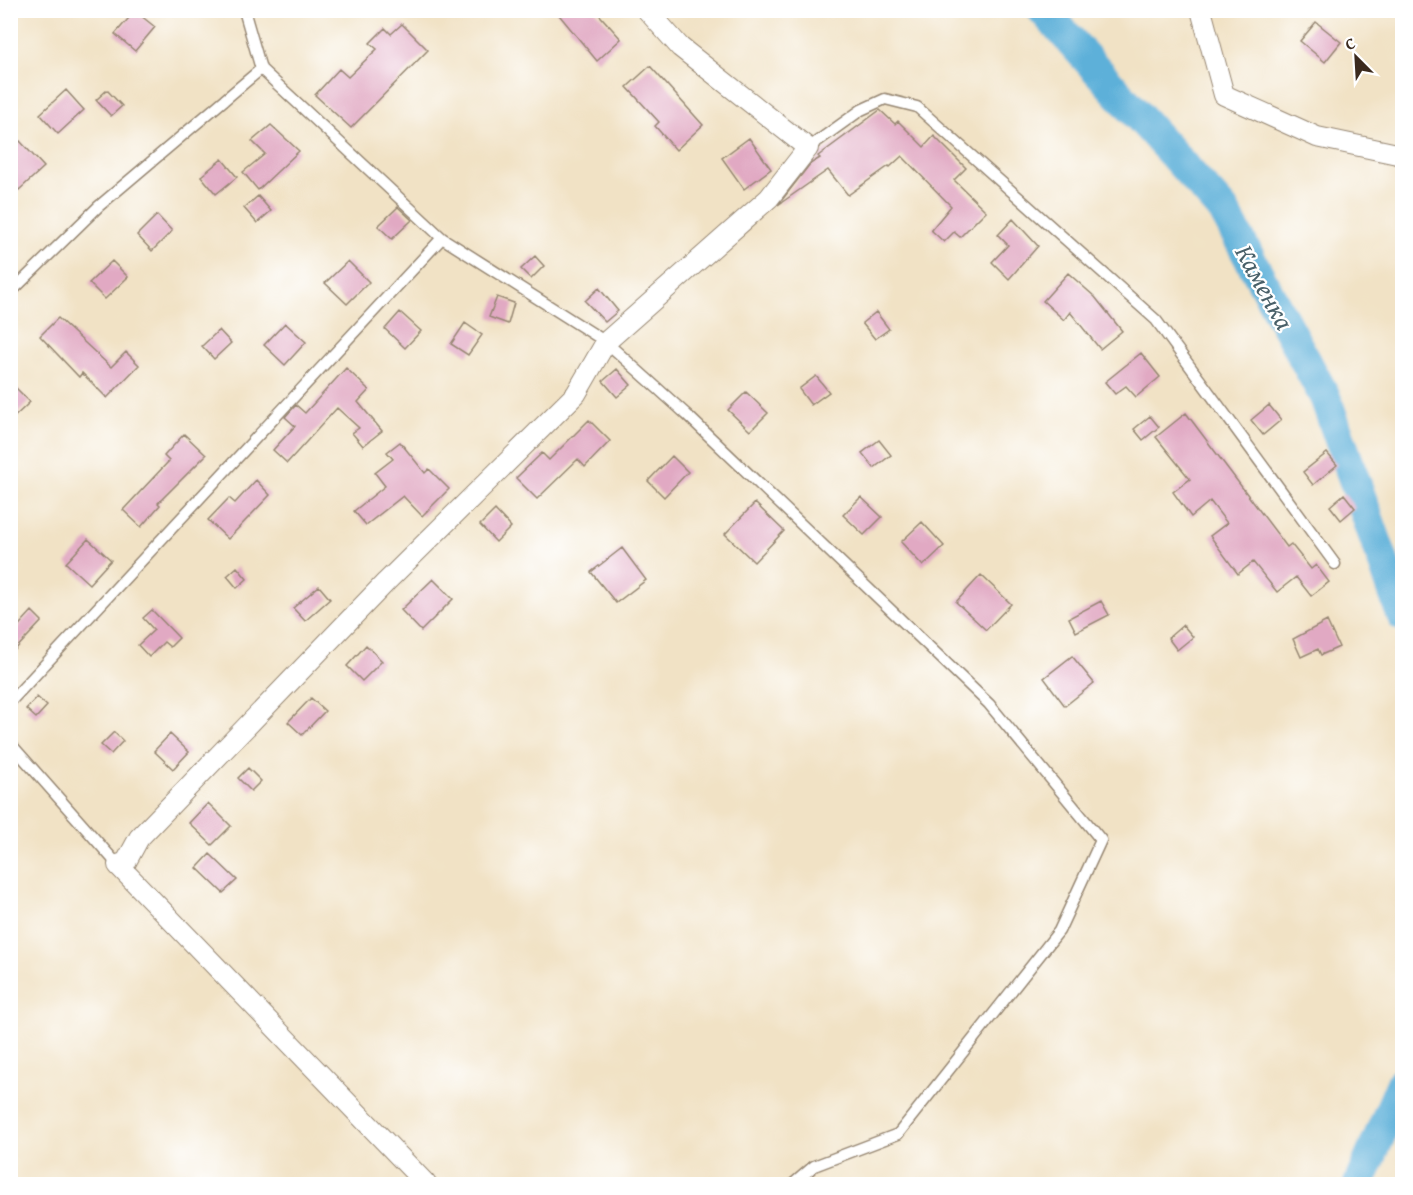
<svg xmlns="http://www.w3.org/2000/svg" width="1413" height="1195" font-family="'Gentium Book Plus',serif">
  <rect width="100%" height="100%" fill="#fff"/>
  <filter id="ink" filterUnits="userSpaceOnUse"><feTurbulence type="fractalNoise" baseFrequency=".0167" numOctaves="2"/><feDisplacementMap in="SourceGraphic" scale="12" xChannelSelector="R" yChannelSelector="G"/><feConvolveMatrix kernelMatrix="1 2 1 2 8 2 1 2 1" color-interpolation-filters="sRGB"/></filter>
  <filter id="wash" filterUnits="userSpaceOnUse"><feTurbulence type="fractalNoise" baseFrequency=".008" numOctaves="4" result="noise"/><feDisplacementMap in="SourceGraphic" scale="24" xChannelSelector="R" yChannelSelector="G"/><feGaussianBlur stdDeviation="1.35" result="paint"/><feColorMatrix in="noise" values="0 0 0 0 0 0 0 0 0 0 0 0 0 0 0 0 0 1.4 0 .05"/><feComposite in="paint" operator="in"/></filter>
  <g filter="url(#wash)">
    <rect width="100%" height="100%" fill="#f1e2c5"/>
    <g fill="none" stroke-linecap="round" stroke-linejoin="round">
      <path stroke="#5db0d9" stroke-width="32" d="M 1043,10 L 1224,211 L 1325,397 L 1402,615
        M 1359,1184 L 1402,1083"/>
    </g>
    <g id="blocks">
      <path fill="#e1a9c3" d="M 555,10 L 595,10 L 621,39 L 597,61 Z
        M 135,11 L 155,27 L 135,51 L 115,34 Z
        M 1316,22 L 1341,42 L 1325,62 L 1300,41 Z
        M 402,24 L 428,50 L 351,128 L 315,95 L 339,69 L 348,77 L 377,49 L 370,43 L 385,28 L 391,34 Z
        M 650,66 L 703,125 L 676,150 L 655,126 L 659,122 L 627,87 Z
        M 66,90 L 84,110 L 58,134 L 40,114 Z
        M 107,90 L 122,106 L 111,116 L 96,100 Z
        M 880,110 L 895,124 L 898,121 L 924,147 L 934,136 L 966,168 L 954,180 L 986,211 L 960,237 L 954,232 L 944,242 L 931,230 L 951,206 L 902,156 L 890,167 L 889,166 L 848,195 L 828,170 L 778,205 L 810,164 L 820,158 L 818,156 Z
        M 271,125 L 299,151 L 258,190 L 243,172 L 265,154 L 252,141 Z
        M 749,138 L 771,169 L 744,189 L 722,158 Z
        M 20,141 L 44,167 L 19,190 L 10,180 L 10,149 Z
        M 222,159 L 237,177 L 216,194 L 201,176 Z
        M 258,196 L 271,211 L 257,223 L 244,208 Z
        M 398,207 L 412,220 L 392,239 L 378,226 Z
        M 157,215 L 172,231 L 152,251 L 137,235 Z
        M 1013,219 L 1038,246 L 1009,279 L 992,262 L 1008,245 L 998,235 Z
        M 535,256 L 544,266 L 531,279 L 521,269 Z
        M 112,261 L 128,277 L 105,299 L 89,283 Z
        M 348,261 L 369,282 L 347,304 L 325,283 Z
        M 1068,273 L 1095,297 L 1122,331 L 1100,349 L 1070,312 L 1064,320 L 1043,301 Z
        M 599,288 L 618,311 L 605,322 L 585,301 Z
        M 497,297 L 514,303 L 508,324 L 489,317 Z
        M 400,312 L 421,331 L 405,348 L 385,329 Z
        M 876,312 L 889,329 L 875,339 L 862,323 Z
        M 58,318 L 111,367 L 126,352 L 139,365 L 107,398 L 82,373 L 79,377 L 40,336 Z
        M 285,323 L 306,342 L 285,365 L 264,345 Z
        M 465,323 L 482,335 L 468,355 L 451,344 Z
        M 219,330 L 231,343 L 214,359 L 202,346 Z
        M 1141,353 L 1160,377 L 1136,397 L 1126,386 L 1115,394 L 1105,382 Z
        M 346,368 L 369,390 L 358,402 L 382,431 L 363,446 L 352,433 L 359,428 L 337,408 L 287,463 L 273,450 L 295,426 L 285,417 L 296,405 L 305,413 Z
        M 617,369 L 631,385 L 617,397 L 603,381 Z
        M 816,376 L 829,392 L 811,405 L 799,389 Z
        M 10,382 L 30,402 L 10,421 Z
        M 746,392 L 768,413 L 750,431 L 728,410 Z
        M 1269,405 L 1281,420 L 1263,435 L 1251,420 Z
        M 1186,413 L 1287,547 L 1291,544 L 1311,569 L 1316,565 L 1329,582 L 1311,596 L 1296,577 L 1277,592 L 1253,562 L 1238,574 L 1210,536 L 1227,523 L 1210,501 L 1191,517 L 1173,492 L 1190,479 L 1156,437 Z
        M 1150,416 L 1159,427 L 1143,440 L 1134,429 Z
        M 589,420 L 610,441 L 585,467 L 578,459 L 537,499 L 516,478 L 542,453 L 549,460 Z
        M 184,434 L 206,455 L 158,503 L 160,505 L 141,527 L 123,510 L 169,461 L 164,456 Z
        M 879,440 L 891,455 L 874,468 L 862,453 Z
        M 400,442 L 425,473 L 429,469 L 449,489 L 422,516 L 403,496 L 366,525 L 354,511 L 385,486 L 375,473 L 393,459 L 387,452 Z
        M 1327,453 L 1337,465 L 1313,485 L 1303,472 Z
        M 672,456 L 688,472 L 664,497 L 648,481 Z
        M 256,480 L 270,495 L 228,539 L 208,520 L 229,498 L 235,503 Z
        M 1344,494 L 1355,508 L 1341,520 L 1330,506 Z
        M 861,497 L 882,517 L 864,535 L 843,515 Z
        M 755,503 L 784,531 L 754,562 L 725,534 Z
        M 495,510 L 511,527 L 496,542 L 480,525 Z
        M 922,522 L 944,546 L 923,566 L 901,542 Z
        M 88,539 L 111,560 L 89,584 L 66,563 Z
        M 622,548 L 646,580 L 616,603 L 591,572 Z
        M 237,567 L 247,579 L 237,588 L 227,576 Z
        M 981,575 L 1011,604 L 986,630 L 956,602 Z
        M 433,579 L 453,599 L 421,631 L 401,610 Z
        M 319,586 L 330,599 L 305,621 L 293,608 Z
        M 1101,601 L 1109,615 L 1076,632 L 1069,618 Z
        M 152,610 L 179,638 L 170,647 L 164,642 L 149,657 L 138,645 L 154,630 L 143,618 Z
        M 32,611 L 42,621 L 10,655 L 10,635 Z
        M 1327,621 L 1339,647 L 1321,655 L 1318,649 L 1301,657 L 1293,639 Z
        M 1183,625 L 1193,637 L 1177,650 L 1168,638 Z
        M 366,645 L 382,661 L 362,681 L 347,666 Z
        M 1072,656 L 1094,683 L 1065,706 L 1044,678 Z
        M 37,697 L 47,706 L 36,718 L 26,709 Z
        M 311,698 L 325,711 L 302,735 L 288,722 Z
        M 114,732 L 123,741 L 111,754 L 101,745 Z
        M 170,734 L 189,752 L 173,769 L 154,751 Z
        M 248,768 L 261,781 L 251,791 L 238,778 Z
        M 208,803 L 231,826 L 212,845 L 189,823 Z
        M 210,854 L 237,880 L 223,893 L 197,868 Z"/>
    </g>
  </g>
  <g filter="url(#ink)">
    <use href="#blocks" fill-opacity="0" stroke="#968672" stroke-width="1.5"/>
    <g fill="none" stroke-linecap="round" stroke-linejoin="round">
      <defs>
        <path id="service" d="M 244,10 L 261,69 L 442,238 L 606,342 L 686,414 L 989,704 L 1101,840 L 1059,931 L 898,1134 L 814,1166 L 793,1184
          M 808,148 L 861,110 L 885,99 L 917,107 L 1156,320 L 1335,564
          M 10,293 L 99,206 L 261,69
          M 10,702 L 442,238
          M 10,743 L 118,865"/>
        <path id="minor" d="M 1201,10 L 1224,95 L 1317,137 L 1402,155
          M 426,1184 L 118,865 L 126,862 L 139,838 L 386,582 L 576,394 L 606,342 L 769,198 L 808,148 L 680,47 L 647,10"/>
      </defs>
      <use href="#service" stroke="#968672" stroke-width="13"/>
      <use href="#minor" stroke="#968672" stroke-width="22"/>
      <use href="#service" stroke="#fff" stroke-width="10"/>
      <use href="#minor" stroke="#fff" stroke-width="20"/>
    </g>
  </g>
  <g text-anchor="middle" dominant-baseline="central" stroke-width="4.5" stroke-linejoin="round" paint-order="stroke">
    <g font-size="26" font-style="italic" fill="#496069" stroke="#fff">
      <text transform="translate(1265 287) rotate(61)">Каменка</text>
    </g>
  </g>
  <rect width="1413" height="1195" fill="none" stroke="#fff" stroke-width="36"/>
  <g transform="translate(1356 57) rotate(336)" stroke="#ffffff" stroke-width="4.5" paint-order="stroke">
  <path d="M0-4.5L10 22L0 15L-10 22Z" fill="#3b2a1e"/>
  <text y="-9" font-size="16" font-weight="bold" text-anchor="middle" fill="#3b2a1e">С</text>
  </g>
</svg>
